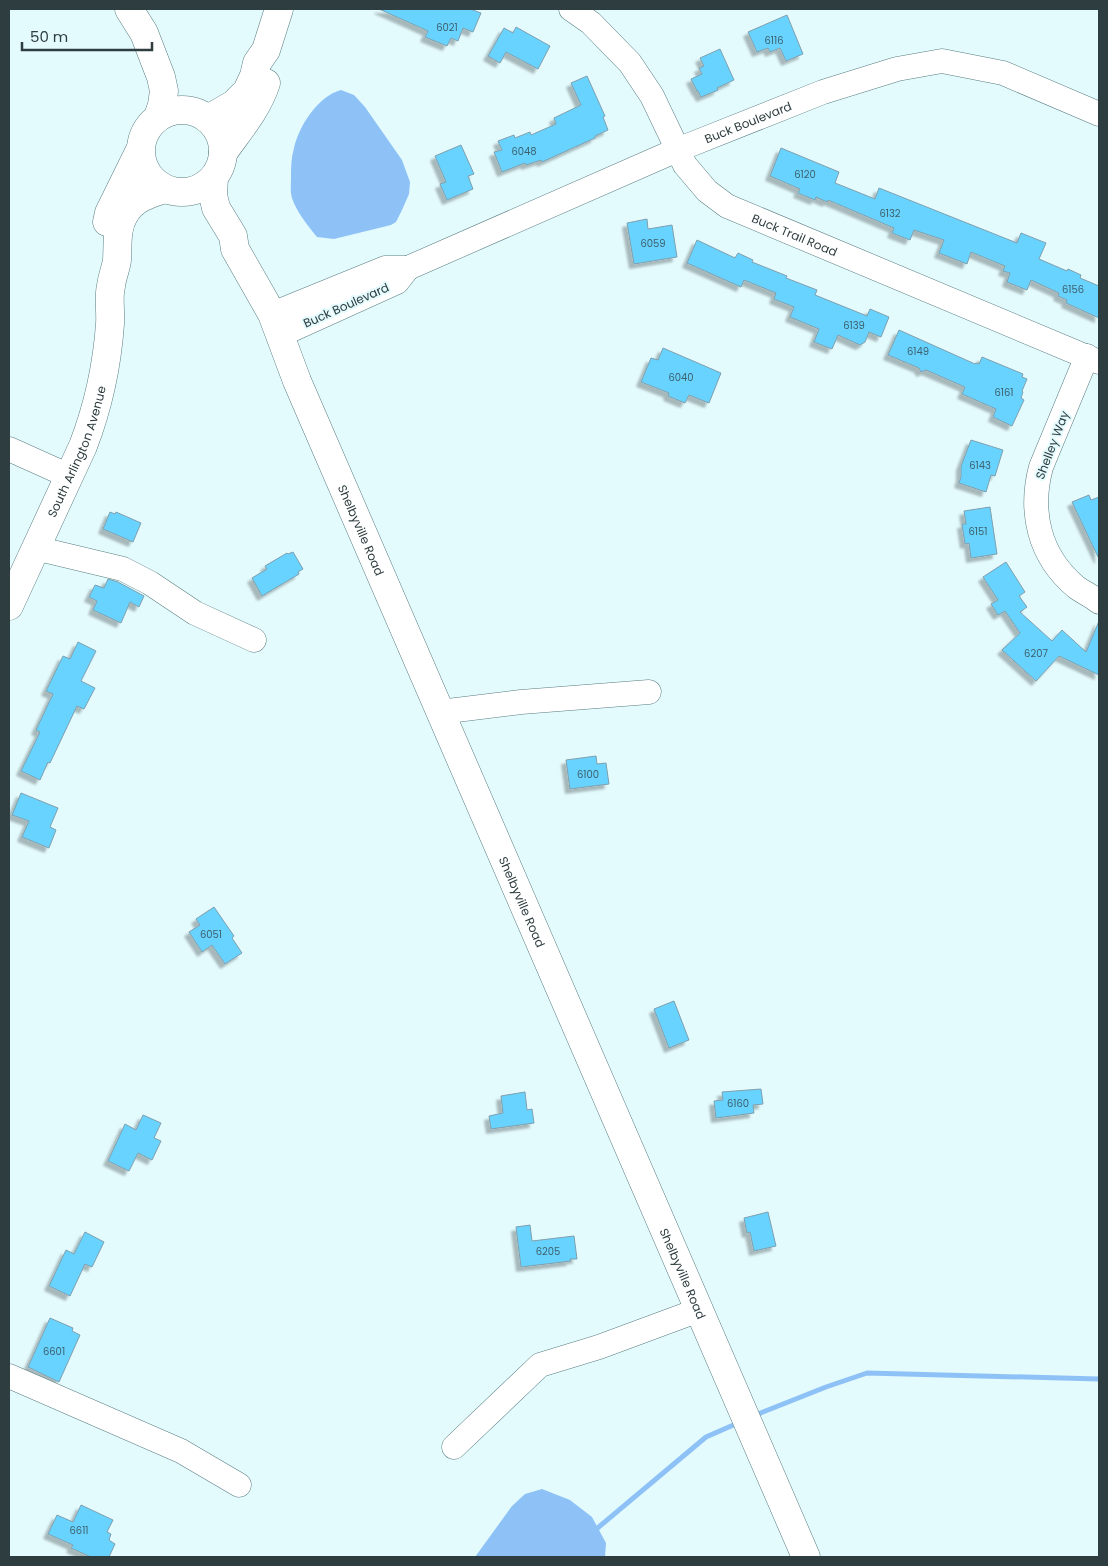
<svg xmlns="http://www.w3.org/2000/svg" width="1108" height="1566" font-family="Poppins,sans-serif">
  <defs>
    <filter id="shadow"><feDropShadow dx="-4.5" dy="4.5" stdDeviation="1" flood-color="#0004"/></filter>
  </defs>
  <rect width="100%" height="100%" fill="#e4fbfe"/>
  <path fill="#8ec2f7" d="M 341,90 L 354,95 L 365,107 L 402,160 L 410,182 L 409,194 L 402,210 L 396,222 L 391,225 L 334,239 L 317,237 C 308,226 296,211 292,198 C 290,191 291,185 291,178 C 291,168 291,158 294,148 C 299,126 318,96 341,90 Z
    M 542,1489 L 570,1500 L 592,1517 L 606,1543 L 605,1557 L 475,1557 L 512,1506 L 525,1494 Z"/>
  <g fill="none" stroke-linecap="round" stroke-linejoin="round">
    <path stroke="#8ec2f7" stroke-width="5" d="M 753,1416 L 826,1387 L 867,1373 L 1099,1379
      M 594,1531 L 706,1437 L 738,1423"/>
  </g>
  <path fill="#67d3fe" stroke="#7f9fad" filter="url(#shadow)" d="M 379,9 L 470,9 L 481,13 L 473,32 L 463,28 L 458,41 L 451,38 L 447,46 L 425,37 L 428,31 Z
    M 787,15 L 803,54 L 786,61 L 780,48 L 770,52 L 768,48 L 757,52 L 748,32 Z
    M 516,27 L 550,46 L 538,69 L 506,52 L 500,63 L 488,56 L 504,28 L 513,33 Z
    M 720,49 L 734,80 L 717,88 L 718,90 L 701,97 L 698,91 L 697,91 L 691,79 L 702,74 L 699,68 L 704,66 L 700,58 Z
    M 587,76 L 605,116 L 603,117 L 608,130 L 595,136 L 595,138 L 542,162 L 541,160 L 526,165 L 525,163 L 502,172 L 494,152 L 502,150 L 498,141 L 514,135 L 515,138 L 530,132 L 531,135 L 556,124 L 554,118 L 581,105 L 571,83 Z
    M 461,145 L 474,174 L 468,176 L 473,189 L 447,200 L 440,184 L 446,182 L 435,156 Z
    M 781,148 L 839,172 L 835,183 L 875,199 L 879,188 L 1017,243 L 1021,233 L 1046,243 L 1039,259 L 1067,271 L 1068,269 L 1081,275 L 1080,278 L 1099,286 L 1099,318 L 1066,303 L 1067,300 L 1058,296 L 1059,293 L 1031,280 L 1027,290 L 1007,282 L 1010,273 L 1003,271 L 1005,266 L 971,252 L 967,264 L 939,253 L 944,240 L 914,230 L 910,240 L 892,233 L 894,228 L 828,200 L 827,202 L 816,197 L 815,200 L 798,193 L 800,189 L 770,176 Z
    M 647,219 L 648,229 L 672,225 L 677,257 L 634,264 L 627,223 Z
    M 697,240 L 735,258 L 738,253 L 753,260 L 752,262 L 787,276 L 786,278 L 817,290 L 815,295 L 867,316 L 870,309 L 889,317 L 881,337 L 869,332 L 865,342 L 860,345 L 838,335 L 832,349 L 814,342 L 819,329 L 790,317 L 794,307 L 774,299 L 776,293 L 744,280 L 741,287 L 687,263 Z
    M 899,330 L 975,364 L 976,363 L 979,364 L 982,357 L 1023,374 L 1022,377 L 1027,379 L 1022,391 L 1023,392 L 1021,398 L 1024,400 L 1012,426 L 993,417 L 996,409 L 962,394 L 965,387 L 926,370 L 921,372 L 919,368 L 888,355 Z
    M 663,348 L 721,373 L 709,403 L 689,395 L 685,403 L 668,396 L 669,393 L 641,382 L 651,358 L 658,360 Z
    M 971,440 L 1003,450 L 995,476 L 991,475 L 986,492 L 959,483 L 961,477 L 961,466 Z
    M 1089,495 L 1091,500 L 1099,497 L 1099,559 L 1072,502 Z
    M 990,507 L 997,554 L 971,558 L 969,543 L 965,544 L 962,524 L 966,524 L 964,511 Z
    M 110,512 L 115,514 L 116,512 L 141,523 L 133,542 L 103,529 Z
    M 293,552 L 303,569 L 298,572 L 299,574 L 262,596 L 252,578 L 267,569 L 265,566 L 287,553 L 288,554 Z
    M 1006,562 L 1025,592 L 1019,596 L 1027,607 L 1020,612 L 1052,641 L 1062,630 L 1086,652 L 1099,621 L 1099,675 L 1059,656 L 1036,681 L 1002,650 L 1020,633 L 1005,611 L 998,615 L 991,604 L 998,600 L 983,577 Z
    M 108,579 L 118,582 L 144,596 L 139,607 L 130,602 L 121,623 L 93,610 L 97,601 L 89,597 L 95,585 L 104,588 Z
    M 78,642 L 96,651 L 81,681 L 95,688 L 84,709 L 77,706 L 50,763 L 48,762 L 40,780 L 21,771 L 40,732 L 36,730 L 53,694 L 46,691 L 63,656 L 70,659 Z
    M 596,756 L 597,764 L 606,763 L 609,784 L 570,789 L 566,760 Z
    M 21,793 L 58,808 L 50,827 L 56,830 L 49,848 L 22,837 L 29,821 L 12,815 Z
    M 214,907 L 234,936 L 232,938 L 242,953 L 225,964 L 212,945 L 202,952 L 189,932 L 200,925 L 196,919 Z
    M 674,1001 L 689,1040 L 669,1048 L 654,1009 Z
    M 761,1089 L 763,1104 L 753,1105 L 754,1113 L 716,1118 L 714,1101 L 723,1100 L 722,1092 Z
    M 525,1092 L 527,1110 L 532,1109 L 534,1123 L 491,1129 L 489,1116 L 503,1113 L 501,1096 Z
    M 143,1115 L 161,1123 L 154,1138 L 161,1141 L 152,1160 L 138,1153 L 129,1171 L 108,1161 L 125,1124 L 136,1130 Z
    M 768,1212 L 776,1246 L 754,1251 L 750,1232 L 747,1233 L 744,1218 Z
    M 530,1225 L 532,1241 L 574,1236 L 577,1259 L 570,1259 L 571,1261 L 521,1267 L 516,1227 Z
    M 85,1232 L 104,1242 L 92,1267 L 85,1264 L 70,1296 L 49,1286 L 66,1250 L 74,1254 Z
    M 50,1318 L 73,1328 L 72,1331 L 80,1335 L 59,1382 L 28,1367 Z
    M 81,1505 L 113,1520 L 107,1532 L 111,1534 L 109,1540 L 115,1544 L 109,1557 L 91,1557 L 71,1548 L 73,1545 L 48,1534 L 57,1515 L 73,1522 Z"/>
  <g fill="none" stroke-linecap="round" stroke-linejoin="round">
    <defs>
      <g id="minor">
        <path id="s1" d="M 571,9 L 591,23 L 630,63 L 652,96 L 685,165 L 707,191 L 727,206 L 1099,362"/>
        <path id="s2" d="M 408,268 L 677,150 L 823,92 L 897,69 L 942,61 L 1003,73 L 1099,114"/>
        <path d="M 272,314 L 385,268 L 408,268 L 397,282 L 280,335"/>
        <path d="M 1087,356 L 1041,467 C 1029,512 1039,556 1076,587 C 1084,593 1092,596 1099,602"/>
        <path d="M 9,449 L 69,476"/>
        <path d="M 35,548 L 123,569 L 150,583 L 195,613 L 254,640"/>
        <path d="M 440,712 L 521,702 L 649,692"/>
        <path d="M 9,1376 L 181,1451 L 239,1485"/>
        <path d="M 454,1447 L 540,1365 L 599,1347 L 699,1310"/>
      </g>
      <g id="major">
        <path d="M 129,9 L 144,33 L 161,77 L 164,91 L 162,105 L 158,117"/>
        <circle cx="182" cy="151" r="41"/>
        <path d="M 208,119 L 234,104 L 247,91 L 254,76 L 257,63 L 266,50 L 279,9"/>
        <path d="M 223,153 C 239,130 257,110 266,83"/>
        <path id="s3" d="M 214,177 L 213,195 L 216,208 L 233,236 L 235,249 L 272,314 L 297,381 L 806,1557"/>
        <path d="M 107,222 L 109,213 L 140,150"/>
        <path id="s4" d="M 9,606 L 83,446 C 98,407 107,366 110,324 C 111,311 108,298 111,286 C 112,277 116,268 117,260 C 118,244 116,229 124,215 C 133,199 148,194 165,189"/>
      </g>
    </defs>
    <use href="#minor" stroke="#597d81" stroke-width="25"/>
    <use href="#major" stroke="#597d81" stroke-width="29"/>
    <use href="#minor" stroke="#fff" stroke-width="24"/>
    <use href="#major" stroke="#fff" stroke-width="28"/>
  </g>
  <g text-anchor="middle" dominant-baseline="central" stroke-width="4" stroke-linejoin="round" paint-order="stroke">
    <g font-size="10" fill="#3c626f">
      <text x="447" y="27">6021</text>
      <text x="774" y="40">6116</text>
      <text x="524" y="151">6048</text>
      <text x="805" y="174">6120</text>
      <text x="890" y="213">6132</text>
      <text x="653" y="243">6059</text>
      <text x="1073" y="289">6156</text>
      <text x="854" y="325">6139</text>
      <text x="918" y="351">6149</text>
      <text x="681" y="377">6040</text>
      <text x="1004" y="392">6161</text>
      <text x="980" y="465">6143</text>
      <text x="978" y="531">6151</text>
      <text x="1036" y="653">6207</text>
      <text x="588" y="774">6100</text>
      <text x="211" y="934">6051</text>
      <text x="738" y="1103">6160</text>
      <text x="548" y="1251">6205</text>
      <text x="54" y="1351">6601</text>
      <text x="79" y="1530">6611</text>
    </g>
    <g font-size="12" fill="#2e3d3f" stroke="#e4fbfe">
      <text stroke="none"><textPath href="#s2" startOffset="370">Buck Boulevard</textPath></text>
      <text stroke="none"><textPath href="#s1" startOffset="329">Buck Trail Road</textPath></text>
      <text transform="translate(346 305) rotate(-24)">Buck Boulevard</text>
      <text transform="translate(1052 445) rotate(-69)">Shelley Way</text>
      <text stroke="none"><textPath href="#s4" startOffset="169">South Arlington Avenue</textPath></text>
      <text stroke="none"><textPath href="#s3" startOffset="386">Shelbyville Road</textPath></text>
      <text stroke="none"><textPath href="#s3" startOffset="791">Shelbyville Road</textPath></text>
      <text stroke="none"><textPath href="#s3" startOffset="1196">Shelbyville Road</textPath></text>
    </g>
  </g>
  <rect width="1108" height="1566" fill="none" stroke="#2e3d3f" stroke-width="20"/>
  <path d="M22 42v8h130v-8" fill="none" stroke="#2e3d3f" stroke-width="2.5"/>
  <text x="30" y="42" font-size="15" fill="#2e3d3f" stroke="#e4fbfe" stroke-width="4" paint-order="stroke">50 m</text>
</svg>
